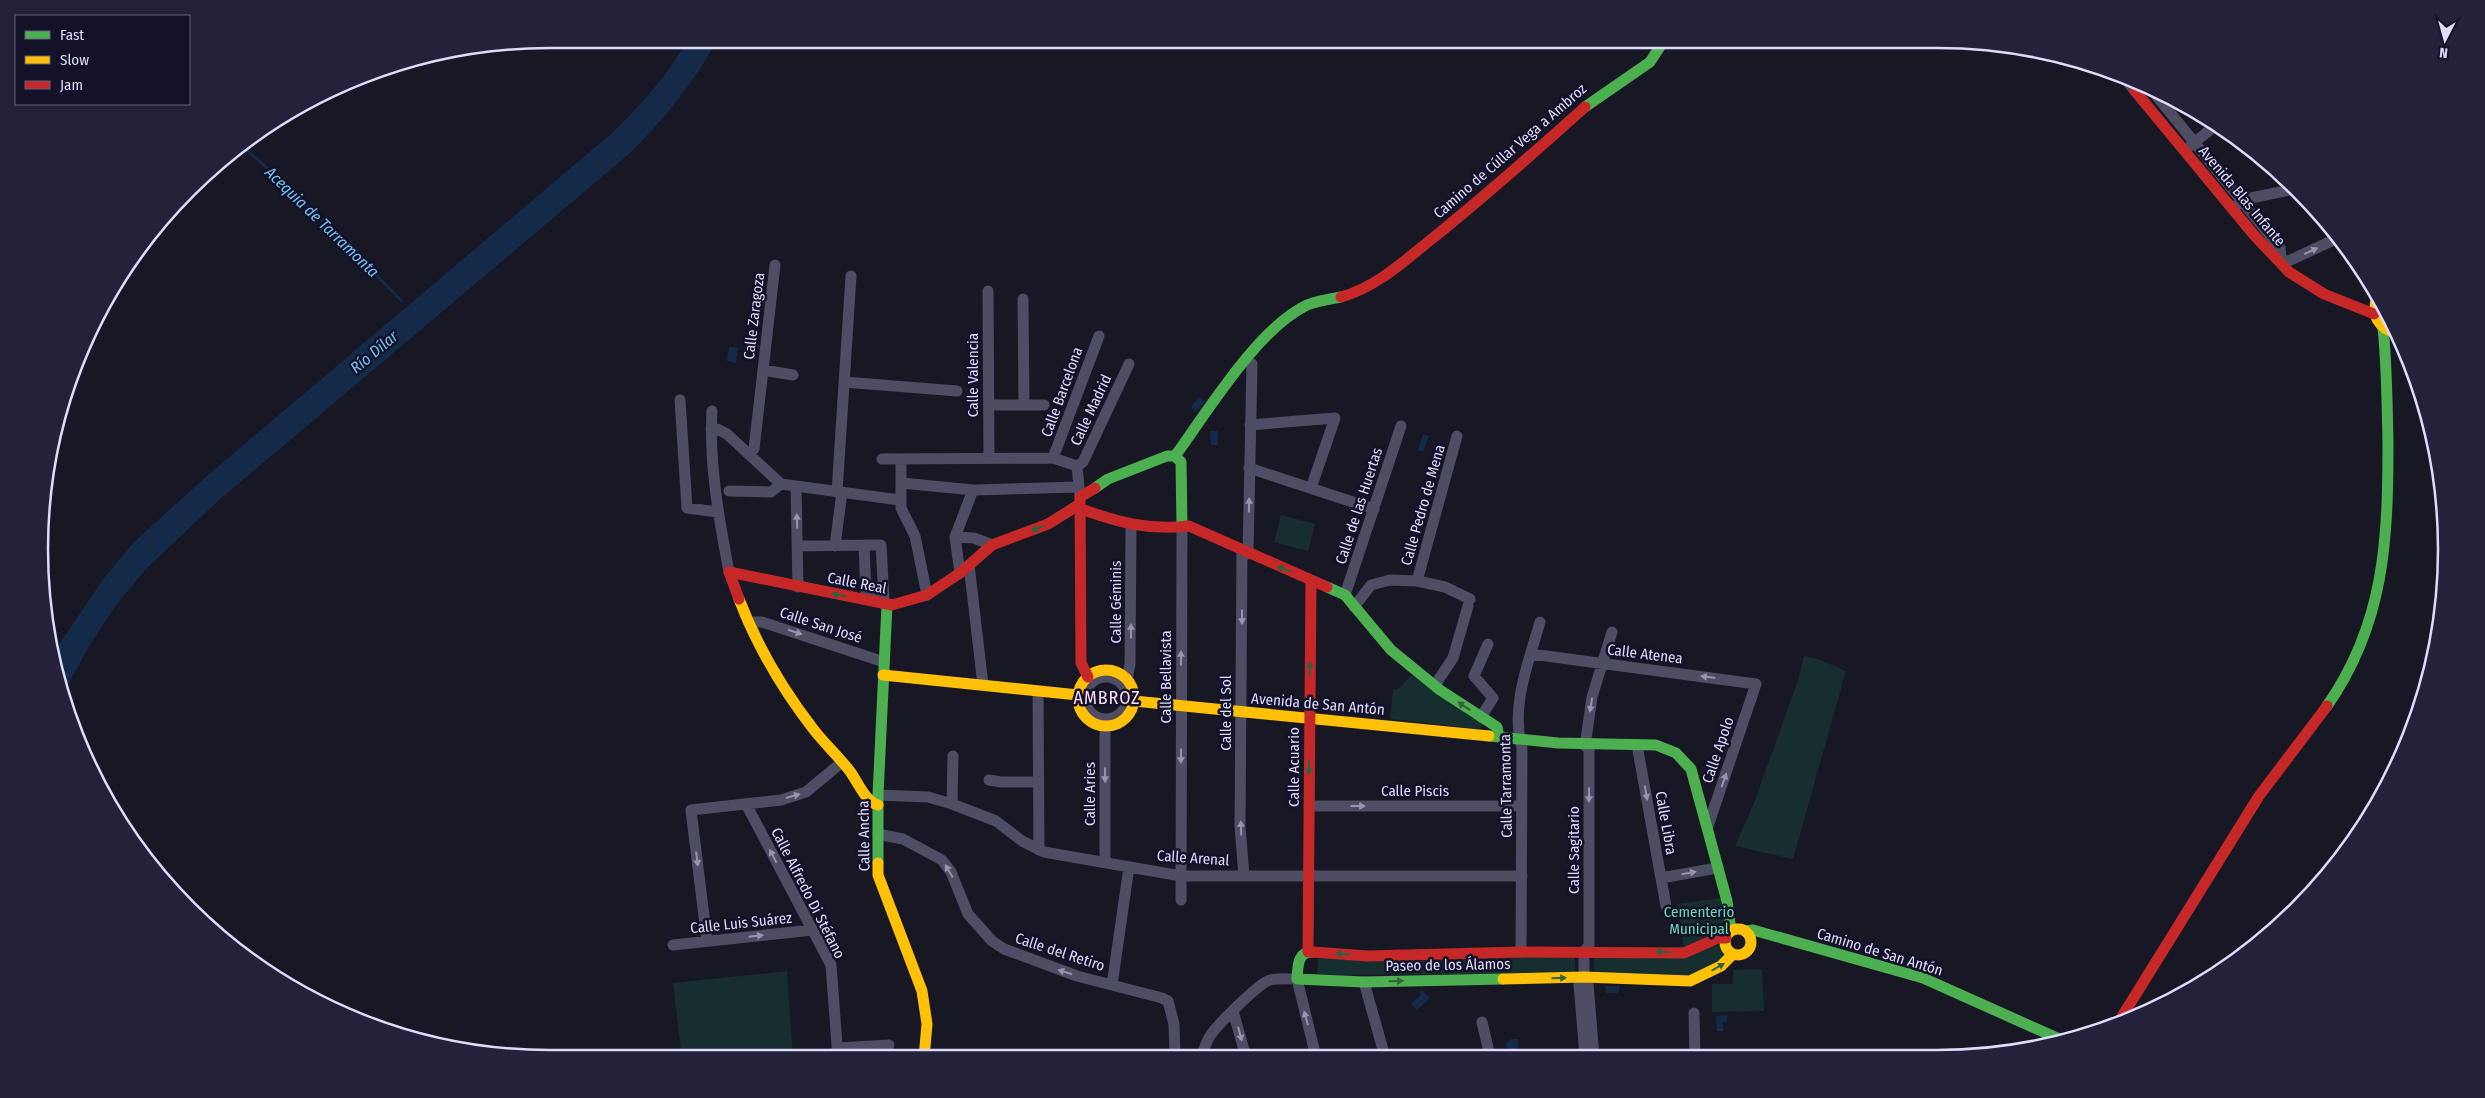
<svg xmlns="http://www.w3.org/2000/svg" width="2485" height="1098" font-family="'Fira Sans Condensed',sans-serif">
  <rect width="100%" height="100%" fill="#181724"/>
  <path fill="#162e2e" d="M 1281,515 L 1315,524 L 1308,551 L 1274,542 Z
    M 1804,656 L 1818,659 L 1846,671 L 1793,859 L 1735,846 L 1754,803 L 1797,683 Z
    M 1411,675 L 1483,723 L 1480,729 L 1390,719 L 1393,690 L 1400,688 Z
    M 1721,898 L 1725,929 L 1684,948 L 1677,904 Z
    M 1714,943 L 1721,945 L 1727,956 L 1689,977 L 1594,973 L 1594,955 Z
    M 1575,955 L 1575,973 L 1317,975 L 1318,957 Z
    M 1762,969 L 1764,1011 L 1712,1012 L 1712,984 L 1733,984 L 1733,970 Z
    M 787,971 L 793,1059 L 682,1059 L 673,983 Z"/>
  <path fill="#132b49" d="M 688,39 L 718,39 C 694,82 665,119 629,154 L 219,500 L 146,569 L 117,604 L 92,641 L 62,695 L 53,657 L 62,640 L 104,578 L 133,543 L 209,474 L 612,133 C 641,105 668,75 688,39 Z
    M 729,347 L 738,348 L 736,363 L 727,361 Z
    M 1199,397 L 1205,402 L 1196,412 L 1191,407 Z
    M 1218,431 L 1218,445 L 1211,445 L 1210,431 Z
    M 1423,434 L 1429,436 L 1423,452 L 1418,450 Z
    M 1605,986 L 1620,986 L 1618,993 L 1606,993 Z
    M 1422,990 L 1430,998 L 1417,1010 L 1411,1004 L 1421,995 L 1419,992 Z
    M 1727,1015 L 1727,1022 L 1723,1022 L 1723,1031 L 1717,1031 L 1716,1016 Z
    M 1511,1039 L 1518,1039 L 1518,1055 L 1511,1055 L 1512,1051 L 1507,1048 L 1506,1044 Z"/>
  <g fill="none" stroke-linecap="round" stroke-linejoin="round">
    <path stroke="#132b49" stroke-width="3" d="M 241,145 L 289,187 L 402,301"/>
    <path stroke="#4d4d64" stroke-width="11" d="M 2124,77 L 2135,91
      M 2151,89 L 2280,248 L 2282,264 L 2340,237
      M 2190,146 L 2216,125
      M 2237,205 L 2246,199 L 2295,189
      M 988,291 L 989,458
      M 1023,299 L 1024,405
      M 1246,359 L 1252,364 L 1248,554
      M 763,370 L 793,375
      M 844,382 L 957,391
      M 680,400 L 687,508 L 718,512
      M 989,405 L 1044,405
      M 712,411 C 709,465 719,519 729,572
      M 1250,425 L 1335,418 L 1311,488
      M 711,429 L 717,429 L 727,434 L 781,484
      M 750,453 L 754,449 L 775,265
      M 1053,458 L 1099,336
      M 882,459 L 1053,458 L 1077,466 L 1080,497
      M 901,459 L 901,508 L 915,536 L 927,595
      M 1077,466 L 1083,462 L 1129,364
      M 1249,468 L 1374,509
      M 902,483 L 973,490 L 1078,487
      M 796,486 L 798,587
      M 729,491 L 771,492 L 781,484 L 900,500
      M 837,492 L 851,276
      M 955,537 L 974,538 L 992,545
      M 864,545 L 881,545 L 884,599 L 866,594 Z
      M 797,546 L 864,545
      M 835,546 L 842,492
      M 1242,550 L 1240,826 L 1244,876
      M 969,565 L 983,685
      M 960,573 L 955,537 L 973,490
      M 1417,581 L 1457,436
      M 1345,595 L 1401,426
      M 1354,607 L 1371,585 L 1390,580 L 1417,581 L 1445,587 L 1470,599
      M 748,622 L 762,622 L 884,662
      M 1531,654 L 1756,684 L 1708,826
      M1085 698a21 21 0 1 1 42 0a21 21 0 1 1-42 0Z
      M 1127,680 L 1130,664 L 1131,525
      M 1435,685 L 1453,658 L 1468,606
      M 1038,691 L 1039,850
      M 1481,717 L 1493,698 L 1474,676 L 1488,644
      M 1105,726 L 1105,861
      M 1637,745 L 1666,906
      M 1585,746 L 1592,697 L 1612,632
      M 1589,746 L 1589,946 L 1584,951 L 1584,977 L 1588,984 L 1594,1056
      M 989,780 L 1001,782 L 1038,782
      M 878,795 L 928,797 L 952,804 L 996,821 L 1022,841 L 1044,852 L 1181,876 L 1522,876
      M 746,804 L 831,965 L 838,1058
      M 952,804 L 953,756
      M 1309,806 L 1521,806
      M 878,834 L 903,839 L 942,860 L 951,872 L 968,914 L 992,941 L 1004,949 L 1077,976 L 1162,998 L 1168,1001 L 1174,1024 L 1175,1057
      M 1661,878 L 1717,868
      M 1181,900 L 1182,526
      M 707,941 L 691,810 L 781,800 L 806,792 L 841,763
      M 673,945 L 812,930
      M 1521,952 L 1522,748 C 1510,707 1529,661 1540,622
      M 1584,977 L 1579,984 L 1585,1056
      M 1364,982 L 1385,1057
      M 1112,985 L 1129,867
      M 1233,1011 L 1246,1057
      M 1694,1013 L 1695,1056
      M 1482,1022 L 1490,1056
      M 837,1048 L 889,1045
      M 1201,1057 C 1204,1050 1206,1042 1210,1036 C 1217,1025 1259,983 1270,980 C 1279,978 1288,979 1297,979 L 1316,1057"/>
    <path stroke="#4caf50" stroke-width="11" d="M 1585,107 L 1650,62 L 1665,39
      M 1175,456 C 1208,411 1257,329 1307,305 C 1317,301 1330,299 1341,297
      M 1175,456 L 1181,462 L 1182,526
      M 1095,488 L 1108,479 L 1167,456 L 1175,456
      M 1327,587 L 1345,595 L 1391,650 L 1440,690 L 1497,727 L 1499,737
      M 2327,706 C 2385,623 2388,539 2388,442 C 2387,404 2387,366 2383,328
      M 1489,736 L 1558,743 L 1656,745 L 1676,753 L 1691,769 L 1727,901 L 1731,931
      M 878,863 L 878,795 L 887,605
      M 1745,931 L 1753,930 L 1923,978 L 2066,1042
      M 1313,952 C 1297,951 1298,967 1297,979 L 1364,982 L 1503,979"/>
    <path stroke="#ffc107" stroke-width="11" d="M 2377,297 C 2371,315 2378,329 2397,333
      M 739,599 C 757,646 783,690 814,730 C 825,744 838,756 849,770 C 857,780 865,802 878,805
      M1078 698a28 28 0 1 1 56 0a28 28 0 1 1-56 0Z
      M 883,675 L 1078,695
      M 1134,701 L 1489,736
      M 878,863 L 878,875 L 922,991 L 927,1024 L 924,1058
      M1725 942a13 13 0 1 1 26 0a13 13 0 1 1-26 0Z
      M 1503,979 L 1584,977 L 1690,981 L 1721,966 L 1733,954"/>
    <path stroke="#c62828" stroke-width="11" d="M 2143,85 L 2135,91 L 2254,235 L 2289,272 L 2324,294 L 2374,314
      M 1341,297 C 1377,287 1404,261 1433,238 C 1485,196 1535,152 1585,107
      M 1081,509 C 1118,522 1149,531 1189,526 L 1327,587
      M 739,599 L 729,572 L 892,605 L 927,595 L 960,573 L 992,545 L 1048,524 L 1080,504
      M 1088,677 L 1081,663 L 1080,497 L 1095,488
      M 1308,952 L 1311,581
      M 1313,952 L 1368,956 L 1521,952 L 1684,953 L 1718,938 L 1726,938
      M 2118,1023 L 2259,796 L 2327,706"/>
  </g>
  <defs><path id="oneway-solid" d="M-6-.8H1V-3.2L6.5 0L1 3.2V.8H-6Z" transform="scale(1.25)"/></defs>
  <g fill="#9694b0">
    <use href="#oneway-solid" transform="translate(2311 251) rotate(-25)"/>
    <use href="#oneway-solid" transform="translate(1249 505) rotate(-89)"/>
    <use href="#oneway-solid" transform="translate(797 521) rotate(-91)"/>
    <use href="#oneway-solid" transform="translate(1242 617) rotate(90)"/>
    <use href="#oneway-solid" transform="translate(1131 631) rotate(-90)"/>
    <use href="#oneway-solid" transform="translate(795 632) rotate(18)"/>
    <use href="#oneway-solid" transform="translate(1181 658) rotate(-90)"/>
    <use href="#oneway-solid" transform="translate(1708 677) rotate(-173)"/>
    <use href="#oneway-solid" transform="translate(1591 705) rotate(99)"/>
    <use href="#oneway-solid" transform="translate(1181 756) rotate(90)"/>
    <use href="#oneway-solid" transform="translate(1105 775) rotate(90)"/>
    <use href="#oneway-solid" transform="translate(1724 780) rotate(-71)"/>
    <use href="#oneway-solid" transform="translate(1646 793) rotate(80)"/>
    <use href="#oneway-solid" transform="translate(1589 795) rotate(90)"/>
    <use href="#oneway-solid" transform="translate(793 796) rotate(-16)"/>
    <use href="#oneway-solid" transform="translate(1358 806)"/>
    <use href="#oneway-solid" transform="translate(1241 828) rotate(-92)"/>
    <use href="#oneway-solid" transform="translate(773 856) rotate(-118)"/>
    <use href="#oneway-solid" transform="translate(697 859) rotate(83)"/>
    <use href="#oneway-solid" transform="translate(949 871) rotate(-121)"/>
    <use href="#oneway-solid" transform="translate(1689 873) rotate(-10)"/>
    <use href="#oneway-solid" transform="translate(756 936) rotate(-6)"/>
    <use href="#oneway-solid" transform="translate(1065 972) rotate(-163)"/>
    <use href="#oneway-solid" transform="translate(1306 1018) rotate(-105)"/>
    <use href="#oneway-solid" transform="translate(1240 1034) rotate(75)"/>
  </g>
  <g fill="#30603c">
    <use href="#oneway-solid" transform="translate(1038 528) rotate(157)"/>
    <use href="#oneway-solid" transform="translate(1284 569) rotate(-156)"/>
    <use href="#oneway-solid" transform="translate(839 595) rotate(-168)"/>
    <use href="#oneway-solid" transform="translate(1310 669) rotate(-89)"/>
    <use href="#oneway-solid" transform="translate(1464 706) rotate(-147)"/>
    <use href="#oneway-solid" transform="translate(1309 767) rotate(90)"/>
    <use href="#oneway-solid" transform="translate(1663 952) rotate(-179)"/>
    <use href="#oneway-solid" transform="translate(1343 954) rotate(-177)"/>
    <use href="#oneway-solid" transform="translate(1718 967) rotate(-30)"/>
    <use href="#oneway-solid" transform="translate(1559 978) rotate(-1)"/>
    <use href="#oneway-solid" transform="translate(1396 981) rotate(-1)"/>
  </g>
  <g text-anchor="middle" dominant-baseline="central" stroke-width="5" stroke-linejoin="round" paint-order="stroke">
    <g font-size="15" fill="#dedcfd" stroke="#141229">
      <text transform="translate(1510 151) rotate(-41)">Camino de Cúllar Vega a Ambroz</text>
      <text transform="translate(2242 196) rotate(50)">Avenida Blas Infante</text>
      <text transform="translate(754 316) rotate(-83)">Calle Zaragoza</text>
      <text transform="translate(973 375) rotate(-90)">Calle Valencia</text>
      <text transform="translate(1062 392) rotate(-70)">Calle Barcelona</text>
      <text transform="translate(1091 410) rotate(-65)">Calle Madrid</text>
      <text transform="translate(1423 505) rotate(-74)">Calle Pedro de Mena</text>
      <text transform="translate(1359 506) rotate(-72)">Calle de las Huertas</text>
      <text transform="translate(857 583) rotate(11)">Calle Real</text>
      <text transform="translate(1116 602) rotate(-90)">Calle Géminis</text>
      <text transform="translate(821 625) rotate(18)">Calle San José</text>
      <text transform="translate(1645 654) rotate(7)">Calle Atenea</text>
      <text transform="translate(1166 677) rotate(-90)">Calle Bellavista</text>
      <text transform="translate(1318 704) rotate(5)">Avenida de San Antón</text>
      <text transform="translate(1226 713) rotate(-90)">Calle del Sol</text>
      <text transform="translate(1718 750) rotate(-71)">Calle Apolo</text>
      <text transform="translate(1294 767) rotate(-90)">Calle Acuario</text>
      <text transform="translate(1506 786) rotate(-91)">Calle Tarramonta</text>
      <text x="1415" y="791">Calle Piscis</text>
      <text transform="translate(1090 794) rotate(-90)">Calle Aries</text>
      <text transform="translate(1666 823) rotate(80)">Calle Libra</text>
      <text transform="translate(864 836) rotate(-91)">Calle Ancha</text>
      <text transform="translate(1574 850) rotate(-90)">Calle Sagitario</text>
      <text transform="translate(1193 858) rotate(4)">Calle Arenal</text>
      <text transform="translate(808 893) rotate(63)">Calle Alfredo Di Stéfano</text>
      <text transform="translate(741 923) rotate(-6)">Calle Luis Suárez</text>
      <text transform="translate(1060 952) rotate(18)">Calle del Retiro</text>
      <text transform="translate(1880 952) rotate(17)">Camino de San Antón</text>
      <text transform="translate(1448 965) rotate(-1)">Paseo de los Álamos</text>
    </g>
    <g font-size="15" fill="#6bdab6" stroke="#141229">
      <text x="1699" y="912">Cementerio<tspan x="1699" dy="17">Municipal</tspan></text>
    </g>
    <g font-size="16" font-style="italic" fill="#71c2f6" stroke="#141229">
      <text transform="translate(322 222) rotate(44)">Acequia de Tarramonta</text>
      <text transform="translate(374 352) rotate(-40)">Río Dílar</text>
    </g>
    <g font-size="18" letter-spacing="1" fill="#fddef4" stroke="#141229">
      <text x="1107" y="698">AMBROZ</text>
    </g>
  </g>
  <path d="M0 0H2485V1098H0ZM549 48H1937A501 501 0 0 1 2438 549V549A501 501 0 0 1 1937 1050H549A501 501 0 0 1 48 549V549A501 501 0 0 1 549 48Z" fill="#24223a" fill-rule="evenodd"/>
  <path fill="none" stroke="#dedcfd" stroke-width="2.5" d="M549 48H1937A501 501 0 0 1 2438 549V549A501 501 0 0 1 1937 1050H549A501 501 0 0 1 48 549V549A501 501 0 0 1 549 48Z"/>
  <rect x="15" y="15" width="175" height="90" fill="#141229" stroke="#65637e"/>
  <rect x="25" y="31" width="25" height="8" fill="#4caf50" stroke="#65637e"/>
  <text x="60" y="40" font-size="15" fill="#dedcfd">Fast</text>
  <rect x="25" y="56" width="25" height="8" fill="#ffc107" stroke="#65637e"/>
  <text x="60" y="65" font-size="15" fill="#dedcfd">Slow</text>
  <rect x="25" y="81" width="25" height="8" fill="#c62828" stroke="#65637e"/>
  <text x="60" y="90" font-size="15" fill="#dedcfd">Jam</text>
  <g transform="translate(2445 40) rotate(186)" stroke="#141229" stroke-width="4" paint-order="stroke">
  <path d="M0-4L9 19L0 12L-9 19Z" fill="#dedcfd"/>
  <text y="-8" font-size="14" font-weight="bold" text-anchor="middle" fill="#dedcfd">N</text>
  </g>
</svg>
